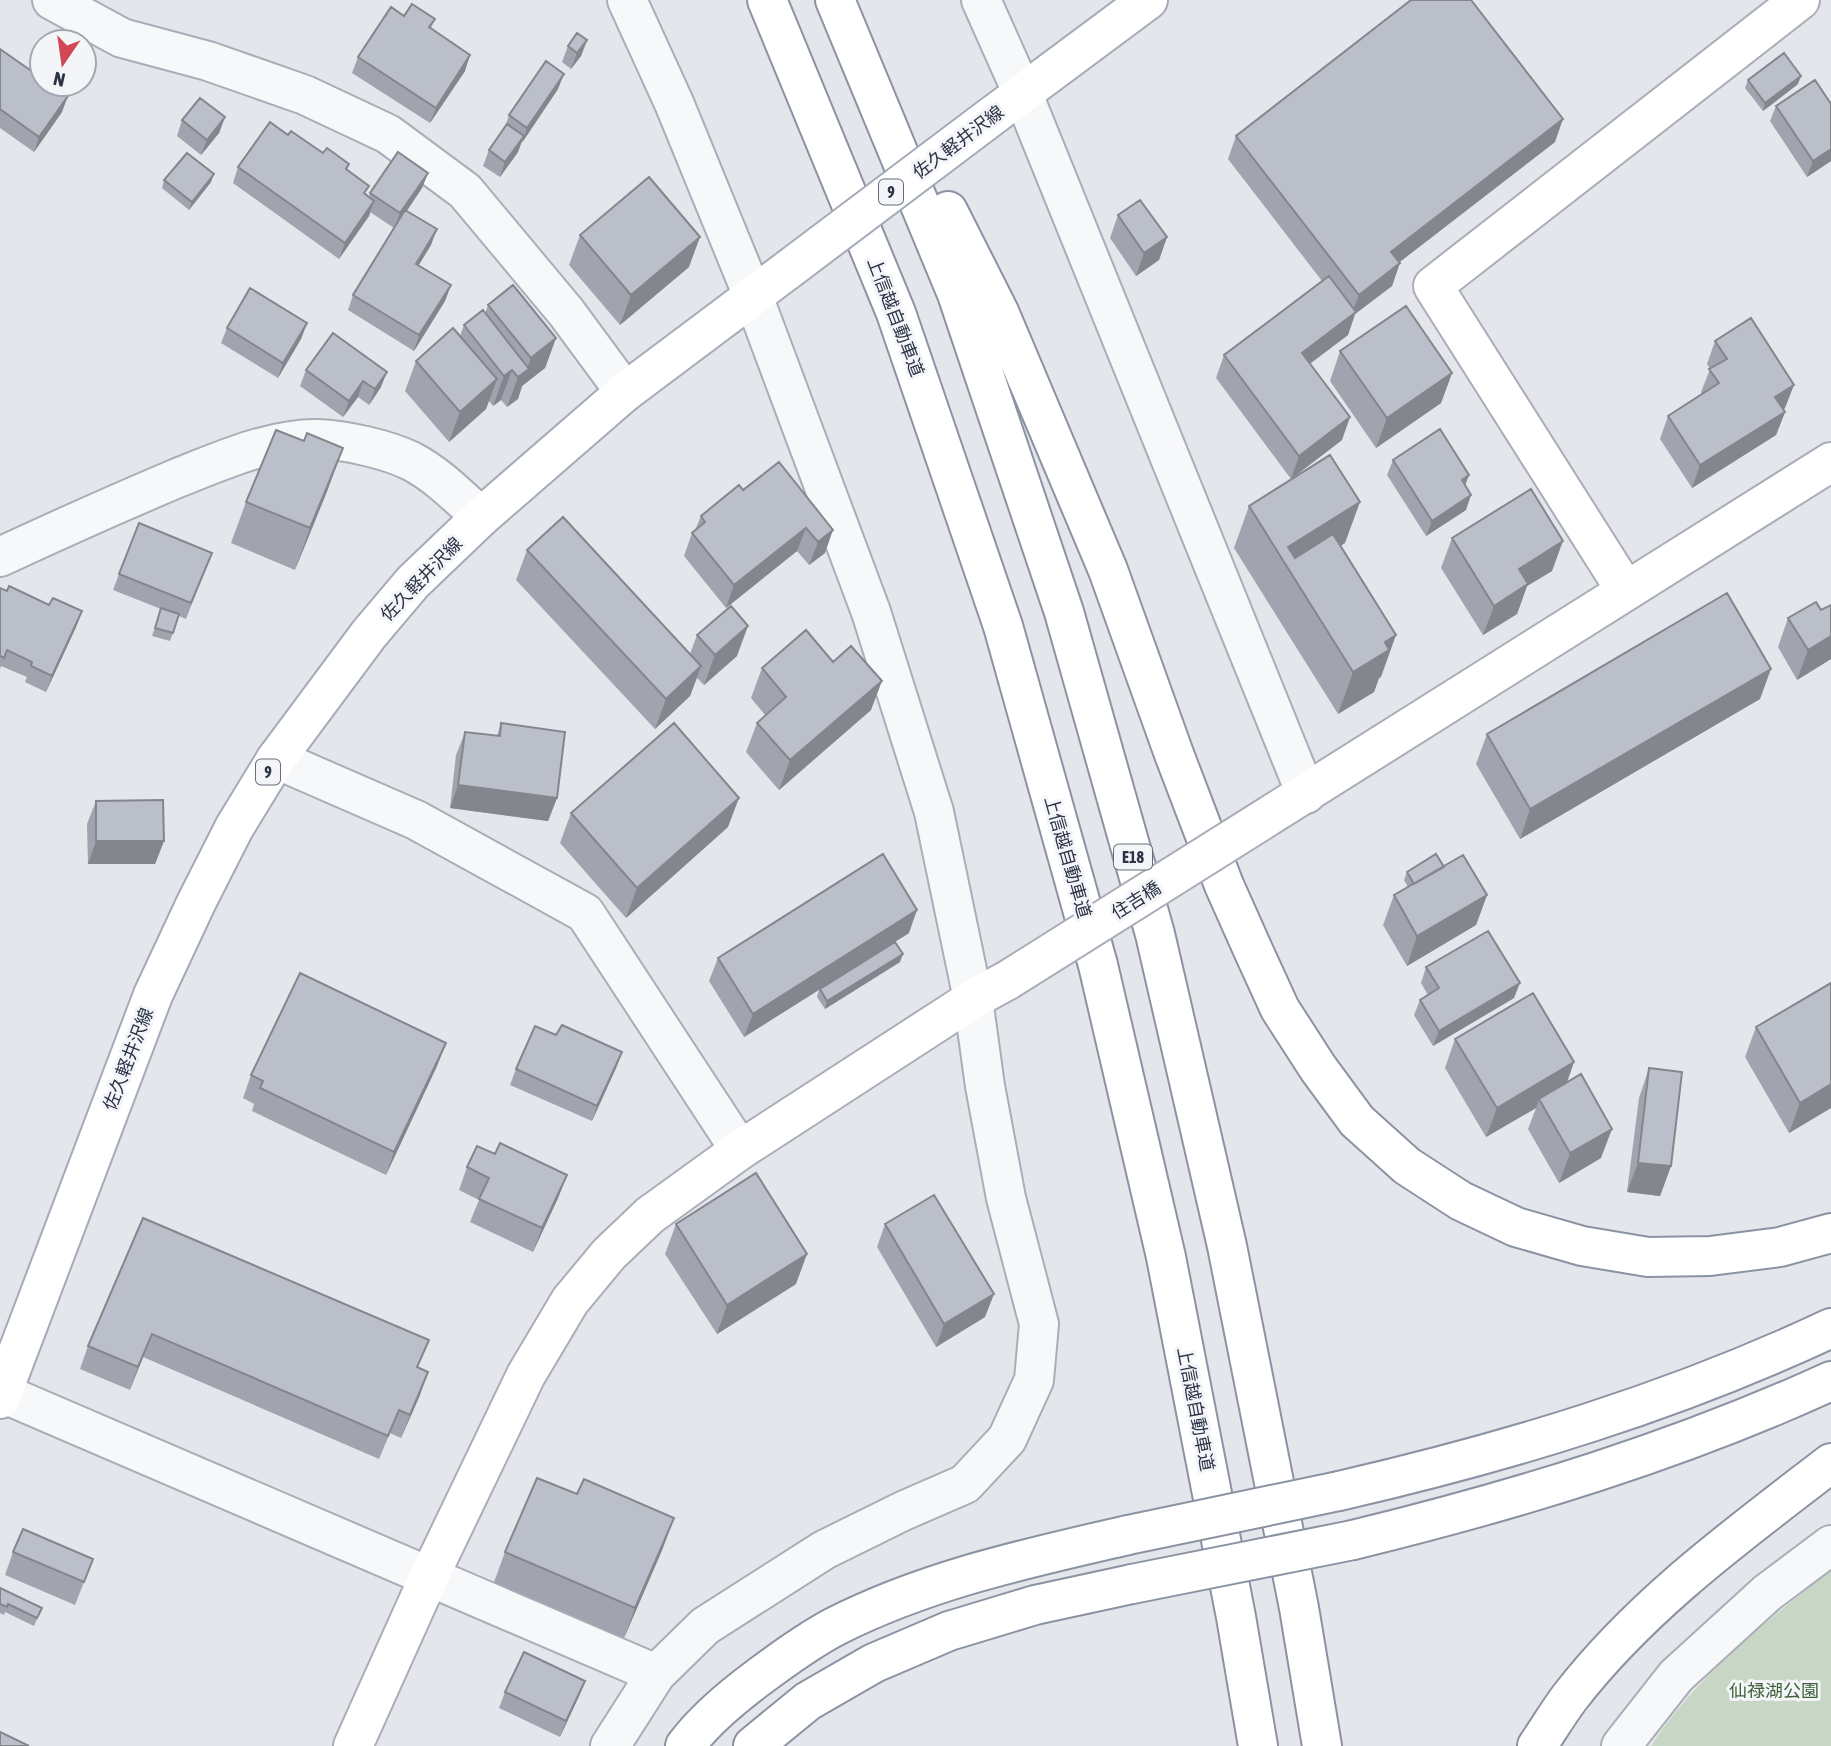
<svg xmlns="http://www.w3.org/2000/svg" width="1831" height="1746" font-family="'Asap Condensed','Noto Sans JP',sans-serif">
  <rect width="100%" height="100%" fill="#e4e6ec"/>
  <path fill="#c8d6c5" d="M 1831,1571 L 1831,1746 L 1651,1746 C 1686,1692 1735,1648 1785,1607 C 1800,1595 1815,1581 1831,1571 Z"/>
  <g fill="none" stroke-linecap="round" stroke-linejoin="round">
    <defs>
      <path id="street" d="M 52,0 L 122,38 L 208,61 L 305,95 L 388,134 L 465,191 L 566,312 L 625,392
        M 981,0 L 1022,92 L 1306,794
        M 0,557 C 58,530 116,504 175,479 C 218,462 271,438 318,439 C 345,440 386,449 411,461 C 438,475 459,497 481,517
        M 276,759 L 416,820 L 585,913 L 740,1150
        M 2,1393 L 656,1674
        M 610,1746 L 656,1674 L 705,1626 L 824,1550 L 903,1511 L 965,1484 L 1007,1439 L 1034,1380 L 1039,1324 L 1006,1198 L 985,1086 L 973,999 L 934,812 L 871,612 L 753,296 L 674,103 L 627,0
        M 1621,1746 L 1676,1676 L 1767,1593 L 1831,1545"/>
      <path id="secondary" d="M 1626,591 L 1433,286 L 1800,0
        M 1264,819 L 1831,462
        M 353,1746 L 429,1577 L 526,1375 L 570,1301 L 609,1254 L 650,1215 L 740,1150 L 973,999 L 1008,980"/>
      <path id="primary" d="M 992,116 L 1148,0
        M 0,1399 L 153,995 L 196,903 L 234,828 L 276,759 L 369,634 L 413,582 L 481,517 L 625,392 L 789,269"/>
      <path id="highway" d="M 767,0 L 896,313 L 1003,626 L 1098,965 L 1166,1257 L 1236,1617 L 1258,1746
        M 835,0 L 957,294 L 1064,612 L 1155,934 L 1227,1246 L 1299,1608 L 1322,1746
        M 948,211 L 999,312 L 1108,570 L 1174,754 L 1224,885 L 1253,950 L 1280,1009 L 1318,1068 L 1357,1121 L 1407,1166 L 1461,1201 L 1516,1227 L 1582,1246 L 1648,1257 L 1710,1256 L 1780,1247 L 1831,1233
        M 1339,1491 C 1508,1452 1674,1402 1831,1328
        M 1353,1540 C 1517,1500 1678,1451 1831,1381
        M 685,1746 C 705,1719 732,1697 759,1677 C 783,1659 808,1641 834,1627 C 926,1580 1028,1558 1128,1535
        M 753,1746 L 808,1701 L 874,1663 L 949,1631 L 1035,1605 L 1132,1584
        M 1537,1746 C 1548,1730 1558,1713 1570,1697 C 1642,1604 1739,1534 1831,1463"/>
    </defs>
    <use href="#street" stroke="#a9adb7" stroke-width="42"/>
    <use href="#secondary" stroke="#a9adb7" stroke-width="42"/>
    <use href="#primary" stroke="#a3aab8" stroke-width="42"/>
    <use href="#highway" stroke="#8b93a3" stroke-width="42"/>
    <use href="#street" stroke="#f7f8fa" stroke-width="38"/>
    <use href="#secondary" stroke="#fff" stroke-width="38"/>
    <use href="#primary" stroke="#fff" stroke-width="38"/>
    <use href="#highway" stroke="#fff" stroke-width="38"/>
    <defs>
      <path id="secondary-bridge" d="M 1008,980 L 1264,819"/>
      <path id="primary-bridge" d="M 789,269 L 992,116"/>
      <path id="highway-bridge" d="M 1128,1535 L 1339,1491
        M 1132,1584 L 1353,1540"/>
    </defs>
    <use href="#secondary-bridge" stroke="#a9adb7" stroke-width="42" stroke-linecap="butt"/>
    <use href="#primary-bridge" stroke="#a3aab8" stroke-width="42" stroke-linecap="butt"/>
    <use href="#highway-bridge" stroke="#8b93a3" stroke-width="42" stroke-linecap="butt"/>
    <use href="#secondary-bridge" stroke="#fff" stroke-width="38"/>
    <use href="#primary-bridge" stroke="#fff" stroke-width="38"/>
    <use href="#highway-bridge" stroke="#fff" stroke-width="38"/>
  </g>
  <path fill="#a1a4ae" d="M 404,16 L 435,19 L 431,28 L 465,71 L 430,123 L 352,73 L 358,57 Z
    M 587,40 L 581,56 L 571,69 L 562,62 L 568,46 Z
    M 0,49 L 51,85 L 62,112 L 34,152 L 0,128 Z
    M 1748,80 L 1798,84 L 1763,111 L 1745,88 Z
    M 558,89 L 521,143 L 518,152 L 500,177 L 483,166 L 489,150 L 505,128 L 509,115 Z
    M 1831,104 L 1831,161 L 1807,177 L 1770,121 L 1776,106 Z
    M 225,117 L 219,133 L 201,155 L 177,136 L 182,120 Z
    M 288,135 L 323,153 L 349,164 L 347,170 L 366,195 L 369,197 L 370,193 L 428,173 L 422,188 L 407,211 L 431,245 L 419,265 L 451,285 L 445,301 L 414,351 L 348,310 L 353,295 L 394,228 L 370,212 L 369,216 L 339,259 L 233,183 L 238,167 Z
    M 1236,136 L 1555,142 L 1399,262 L 1392,286 L 1355,314 L 1348,335 L 1310,364 L 1342,440 L 1291,479 L 1216,378 L 1224,355 L 1322,281 L 1228,159 Z
    M 164,180 L 211,182 L 189,210 L 162,188 Z
    M 1118,215 L 1167,237 L 1159,260 L 1136,276 L 1110,238 Z
    M 580,235 L 689,267 L 620,325 L 569,265 Z
    M 488,305 L 556,338 L 545,368 L 522,386 L 518,399 L 507,407 L 501,400 L 493,406 L 489,401 L 486,409 L 449,442 L 405,391 L 416,361 L 460,336 L 464,325 L 485,314 Z
    M 307,323 L 301,339 L 278,378 L 221,343 L 227,328 Z
    M 333,333 L 381,387 L 369,405 L 358,397 L 343,417 L 300,386 L 306,370 Z
    M 1715,341 L 1785,408 L 1783,410 L 1785,412 L 1776,435 L 1692,488 L 1660,439 L 1668,416 L 1702,394 L 1701,392 L 1710,369 L 1707,364 Z
    M 1340,351 L 1452,373 L 1441,403 L 1376,448 L 1330,381 Z
    M 1393,460 L 1465,485 L 1466,510 L 1426,536 L 1387,475 Z
    M 779,462 L 825,553 L 809,565 L 797,551 L 726,608 L 684,556 L 692,533 L 695,530 L 701,516 L 743,490 Z
    M 328,489 L 295,570 L 231,543 L 246,502 Z
    M 1249,506 L 1345,543 L 1340,546 L 1381,677 L 1379,678 L 1374,692 L 1338,714 L 1234,548 Z
    M 1452,538 L 1552,571 L 1527,586 L 1517,614 L 1483,635 L 1441,568 Z
    M 527,550 L 690,654 L 697,635 L 737,656 L 704,685 L 697,678 L 690,696 L 655,729 L 516,580 Z
    M 206,568 L 186,619 L 179,616 L 170,641 L 152,636 L 161,609 L 113,590 L 119,574 Z
    M 0,588 L 49,605 L 82,611 L 76,627 L 46,692 L 25,682 L 27,677 L 1,666 L 0,669 Z
    M 1831,605 L 1831,659 L 1797,680 L 1778,647 L 1788,618 L 1821,610 Z
    M 762,668 L 871,710 L 779,790 L 746,752 L 757,723 L 765,715 L 751,698 Z
    M 1760,699 L 1520,839 L 1476,764 L 1487,734 Z
    M 501,723 L 557,798 L 548,821 L 450,808 L 456,755 L 465,732 L 497,736 Z
    M 96,801 L 164,841 L 155,864 L 88,864 L 87,824 Z
    M 571,813 L 728,827 L 626,918 L 560,843 Z
    M 1444,867 L 1487,895 L 1476,925 L 1407,966 L 1383,925 L 1394,895 L 1408,887 L 1404,880 L 1407,872 Z
    M 909,933 L 871,957 L 900,962 L 825,1009 L 817,997 L 819,990 L 744,1037 L 709,981 L 718,958 Z
    M 1426,967 L 1514,998 L 1433,1046 L 1414,1015 L 1420,1000 L 1428,995 L 1421,983 Z
    M 1831,983 L 1831,1108 L 1789,1133 L 1745,1057 L 1756,1027 Z
    M 556,1035 L 622,1052 L 616,1068 L 592,1121 L 510,1085 L 516,1069 Z
    M 1455,1039 L 1574,1062 L 1567,1083 L 1601,1158 L 1559,1183 L 1528,1129 L 1536,1108 L 1486,1137 L 1445,1068 Z
    M 446,1043 L 437,1066 L 386,1175 L 252,1111 L 254,1104 L 243,1098 L 251,1075 Z
    M 1649,1068 L 1671,1166 L 1660,1196 L 1627,1192 L 1639,1098 Z
    M 495,1154 L 567,1175 L 558,1198 L 533,1252 L 470,1222 L 479,1200 L 459,1190 L 467,1167 Z
    M 143,1218 L 419,1368 L 420,1395 L 401,1438 L 390,1433 L 379,1459 L 143,1357 L 130,1390 L 80,1369 L 88,1346 Z
    M 676,1224 L 796,1284 L 717,1334 L 665,1254 Z
    M 885,1224 L 985,1317 L 936,1347 L 877,1247 Z
    M 663,1548 L 624,1638 L 494,1582 L 505,1552 Z
    M 13,1552 L 93,1559 L 75,1605 L 5,1575 Z
    M 0,1588 L 42,1608 L 34,1626 L 5,1612 L 4,1615 L 0,1613 Z
    M 585,1681 L 579,1696 L 560,1737 L 499,1708 L 505,1692 Z"/>
  <path fill="#83868d" d="M 587,40 L 581,56 L 571,69 L 577,53 Z
    M 470,55 L 465,71 L 430,123 L 436,108 Z
    M 564,74 L 558,89 L 522,143 L 527,128 Z
    M 1801,76 L 1798,84 L 1763,111 L 1765,103 Z
    M 68,96 L 62,112 L 34,152 L 39,137 Z
    M 225,117 L 219,133 L 201,155 L 207,140 Z
    M 1563,119 L 1555,142 L 1383,275 L 1391,252 Z
    M 524,136 L 518,152 L 500,177 L 505,162 Z
    M 1831,149 L 1831,161 L 1807,177 L 1813,161 Z
    M 428,173 L 422,188 L 394,229 L 400,213 Z
    M 214,174 L 211,182 L 189,210 L 192,202 Z
    M 374,201 L 369,216 L 339,259 L 345,243 Z
    M 437,229 L 431,245 L 410,279 L 416,264 Z
    M 700,237 L 689,267 L 620,325 L 631,295 Z
    M 1167,237 L 1159,260 L 1136,276 L 1144,253 Z
    M 1400,263 L 1392,286 L 1355,314 L 1348,335 L 1293,376 L 1302,353 L 1351,315 L 1359,295 Z
    M 451,285 L 445,301 L 414,351 L 419,335 Z
    M 307,323 L 301,339 L 278,378 L 283,363 Z
    M 556,338 L 545,368 L 522,386 L 518,399 L 507,407 L 518,377 L 526,371 L 531,358 Z
    M 512,370 L 501,400 L 493,406 L 504,376 Z
    M 387,372 L 381,387 L 369,405 L 375,389 Z
    M 1452,373 L 1441,403 L 1376,448 L 1387,418 Z
    M 497,379 L 486,409 L 449,442 L 460,412 Z
    M 363,381 L 358,397 L 343,417 L 349,401 Z
    M 1794,385 L 1785,408 L 1767,420 L 1775,397 Z
    M 1785,412 L 1776,435 L 1692,488 L 1700,465 Z
    M 1350,417 L 1342,440 L 1291,479 L 1299,456 Z
    M 343,448 L 328,489 L 295,570 L 310,528 Z
    M 1469,475 L 1463,491 L 1462,480 Z
    M 1471,495 L 1466,510 L 1426,536 L 1432,521 Z
    M 1360,502 L 1345,543 L 1293,576 L 1288,547 Z
    M 806,528 L 797,551 L 726,608 L 734,585 Z
    M 833,530 L 825,553 L 809,565 L 818,542 Z
    M 1563,541 L 1552,571 L 1527,586 L 1517,614 L 1483,635 L 1494,606 L 1519,569 Z
    M 82,611 L 76,627 L 46,692 L 52,676 Z
    M 748,626 L 737,656 L 704,685 L 715,655 Z
    M 1396,635 L 1381,677 L 1379,678 L 1374,692 L 1338,714 L 1353,672 L 1385,642 Z
    M 1831,636 L 1831,659 L 1797,680 L 1808,650 Z
    M 701,666 L 690,696 L 655,729 L 666,699 Z
    M 1771,669 L 1760,699 L 1520,839 L 1530,809 Z
    M 882,681 L 871,710 L 779,790 L 790,760 Z
    M 458,785 L 557,798 L 548,821 L 450,808 Z
    M 739,798 L 728,827 L 626,918 L 637,888 Z
    M 96,841 L 164,841 L 155,864 L 88,864 Z
    M 1487,895 L 1476,925 L 1407,966 L 1417,936 Z
    M 917,910 L 909,933 L 744,1037 L 753,1014 Z
    M 903,954 L 900,962 L 825,1009 L 827,1001 Z
    M 1520,983 L 1514,998 L 1433,1046 L 1439,1031 Z
    M 446,1043 L 437,1066 L 386,1175 L 394,1152 Z
    M 622,1052 L 616,1068 L 592,1121 L 597,1106 Z
    M 1574,1062 L 1563,1092 L 1539,1099 L 1536,1108 L 1486,1137 L 1497,1108 Z
    M 1831,1084 L 1831,1108 L 1789,1133 L 1800,1103 Z
    M 1612,1129 L 1601,1158 L 1559,1183 L 1570,1153 Z
    M 1638,1163 L 1671,1166 L 1660,1196 L 1627,1192 Z
    M 567,1175 L 558,1198 L 533,1252 L 542,1228 Z
    M 807,1254 L 796,1284 L 717,1334 L 727,1305 Z
    M 994,1294 L 985,1317 L 936,1347 L 944,1324 Z
    M 152,1334 L 143,1357 L 130,1390 L 138,1367 Z
    M 428,1372 L 420,1395 L 401,1438 L 410,1415 Z
    M 674,1518 L 663,1548 L 624,1638 L 635,1608 Z
    M 585,1681 L 579,1696 L 560,1737 L 566,1721 Z"/>
  <path fill="#bbbfca" stroke="#83868d" stroke-width="2" d="M 1411,0 L 1471,0 L 1563,119 L 1391,252 L 1400,263 L 1359,295 L 1236,136 Z
    M 412,4 L 435,19 L 429,27 L 470,55 L 436,108 L 358,57 L 391,7 L 404,16 Z
    M 577,33 L 587,40 L 577,53 L 568,46 Z
    M 0,49 L 30,70 L 34,65 L 42,70 L 42,84 L 50,84 L 68,96 L 39,137 L 0,109 Z
    M 1784,53 L 1801,76 L 1765,103 L 1748,80 Z
    M 546,61 L 564,74 L 527,128 L 509,115 Z
    M 1815,80 L 1831,104 L 1831,149 L 1813,161 L 1776,106 Z
    M 200,98 L 225,117 L 207,140 L 182,120 Z
    M 270,122 L 288,135 L 291,131 L 323,153 L 327,148 L 349,164 L 346,169 L 369,186 L 364,193 L 374,201 L 345,243 L 238,167 Z
    M 507,124 L 524,136 L 505,162 L 489,150 Z
    M 398,152 L 428,173 L 400,213 L 370,193 Z
    M 187,153 L 214,174 L 192,202 L 164,180 Z
    M 649,177 L 700,237 L 631,295 L 580,235 Z
    M 1140,200 L 1167,237 L 1144,253 L 1118,215 Z
    M 405,210 L 437,229 L 416,264 L 451,285 L 419,335 L 353,295 Z
    M 1329,276 L 1356,312 L 1302,353 L 1350,417 L 1299,456 L 1224,355 Z
    M 513,285 L 556,338 L 531,358 L 488,305 Z
    M 250,288 L 307,323 L 283,363 L 227,328 Z
    M 1406,306 L 1452,373 L 1387,418 L 1340,351 Z
    M 483,310 L 529,369 L 518,377 L 512,370 L 504,376 L 464,325 Z
    M 1751,318 L 1794,385 L 1775,397 L 1785,412 L 1700,465 L 1668,416 L 1719,383 L 1709,369 L 1727,359 L 1715,341 Z
    M 453,328 L 497,379 L 460,412 L 416,361 Z
    M 333,333 L 387,372 L 375,389 L 363,381 L 349,401 L 306,370 Z
    M 1440,429 L 1469,475 L 1462,480 L 1471,495 L 1432,521 L 1393,460 Z
    M 276,430 L 304,441 L 307,433 L 343,448 L 310,528 L 246,502 Z
    M 1330,455 L 1360,502 L 1288,547 L 1295,558 L 1333,534 L 1396,635 L 1385,642 L 1389,650 L 1353,672 L 1249,506 Z
    M 779,462 L 833,530 L 818,542 L 806,528 L 734,585 L 692,533 L 705,522 L 701,516 L 739,485 L 743,490 Z
    M 1531,489 L 1563,541 L 1519,569 L 1528,584 L 1494,606 L 1452,538 Z
    M 563,517 L 701,666 L 666,699 L 527,550 Z
    M 139,523 L 212,553 L 191,603 L 119,574 Z
    M 9,586 L 49,605 L 53,598 L 82,611 L 52,676 L 31,666 L 32,662 L 7,650 L 4,658 L 0,656 L 0,588 L 7,591 Z
    M 1727,593 L 1771,669 L 1530,809 L 1487,734 Z
    M 1816,602 L 1821,610 L 1831,605 L 1831,636 L 1808,650 L 1788,618 Z
    M 731,606 L 748,626 L 715,655 L 697,635 Z
    M 161,608 L 179,614 L 173,633 L 155,628 Z
    M 806,630 L 833,662 L 851,646 L 882,681 L 790,760 L 757,723 L 786,697 L 762,668 Z
    M 501,723 L 565,732 L 557,798 L 458,785 L 465,732 L 500,736 Z
    M 674,723 L 739,798 L 637,888 L 571,813 Z
    M 163,800 L 164,841 L 96,841 L 96,801 Z
    M 883,854 L 917,910 L 753,1014 L 718,958 Z
    M 1436,854 L 1444,867 L 1414,884 L 1407,872 Z
    M 1463,855 L 1487,895 L 1417,936 L 1394,895 Z
    M 1488,931 L 1520,983 L 1439,1031 L 1420,1000 L 1439,988 L 1426,967 Z
    M 895,942 L 903,954 L 827,1001 L 820,989 Z
    M 300,973 L 446,1043 L 394,1152 L 260,1088 L 263,1081 L 251,1075 Z
    M 1831,983 L 1831,1084 L 1800,1103 L 1756,1027 Z
    M 1533,993 L 1574,1062 L 1497,1108 L 1455,1039 Z
    M 562,1025 L 622,1052 L 597,1106 L 516,1069 L 535,1026 L 556,1035 Z
    M 1649,1068 L 1682,1072 L 1671,1166 L 1638,1163 Z
    M 1581,1074 L 1612,1129 L 1570,1153 L 1539,1099 Z
    M 500,1143 L 567,1175 L 542,1228 L 479,1199 L 489,1178 L 467,1167 L 477,1146 L 495,1154 Z
    M 756,1173 L 807,1254 L 727,1305 L 676,1224 Z
    M 934,1195 L 994,1294 L 944,1324 L 885,1224 Z
    M 143,1218 L 429,1340 L 417,1367 L 428,1372 L 410,1415 L 399,1410 L 388,1436 L 152,1334 L 138,1367 L 88,1346 Z
    M 537,1478 L 577,1494 L 584,1479 L 674,1518 L 635,1608 L 505,1552 Z
    M 23,1529 L 93,1559 L 84,1582 L 13,1552 Z
    M 0,1588 L 42,1608 L 37,1618 L 8,1604 L 7,1607 L 0,1604 Z
    M 524,1652 L 585,1681 L 566,1721 L 505,1692 Z
    M 0,1732 L 29,1746 L 0,1746 Z"/>
  <g text-anchor="middle" dominant-baseline="central" stroke-width="6" stroke-linejoin="round" paint-order="stroke">
    <g fill="#f4f5f9" stroke="#676d7b" stroke-width="2">
      <rect x="879" y="179.5" width="24" height="25" rx="5"/>
      <rect x="256" y="759.5" width="24" height="25" rx="5"/>
      <rect x="1114" y="844.5" width="38" height="25" rx="5"/>
    </g>
    <g font-size="16" font-weight="bold" fill="#2b3345">
      <text x="891" y="192">9</text>
      <text x="268" y="772">9</text>
      <text x="1133" y="857">E18</text>
    </g>
    <g font-size="18" fill="#2b3345" stroke="#f4f5f9">
      <text transform="translate(958 142) rotate(-37)">佐久軽井沢線</text>
      <text transform="translate(896 317) rotate(69)">上信越自動車道</text>
      <text transform="translate(421 579) rotate(-46)">佐久軽井沢線</text>
      <text transform="translate(1068 857) rotate(74)">上信越自動車道</text>
      <text transform="translate(1136 900) rotate(-32)">住吉橋</text>
      <text transform="translate(128 1059) rotate(-69)">佐久軽井沢線</text>
      <text transform="translate(1196 1409) rotate(79)">上信越自動車道</text>
    </g>
    <g font-size="18" fill="#3d6138" stroke="#f4f5f9">
      <text x="1774" y="1690">仙禄湖公園</text>
    </g>
  </g>
  <g transform="translate(63 63) rotate(193)"><circle r="33" fill="#f4f5f9" stroke="#a4a7b1" stroke-width="2"/>
  <path d="M0-5L12 26L0 18L-12 26Z" fill="#d14855"/>
  <text y="-10" font-size="19" font-weight="bold" text-anchor="middle" fill="#2b3345">N</text>
  </g>
</svg>
